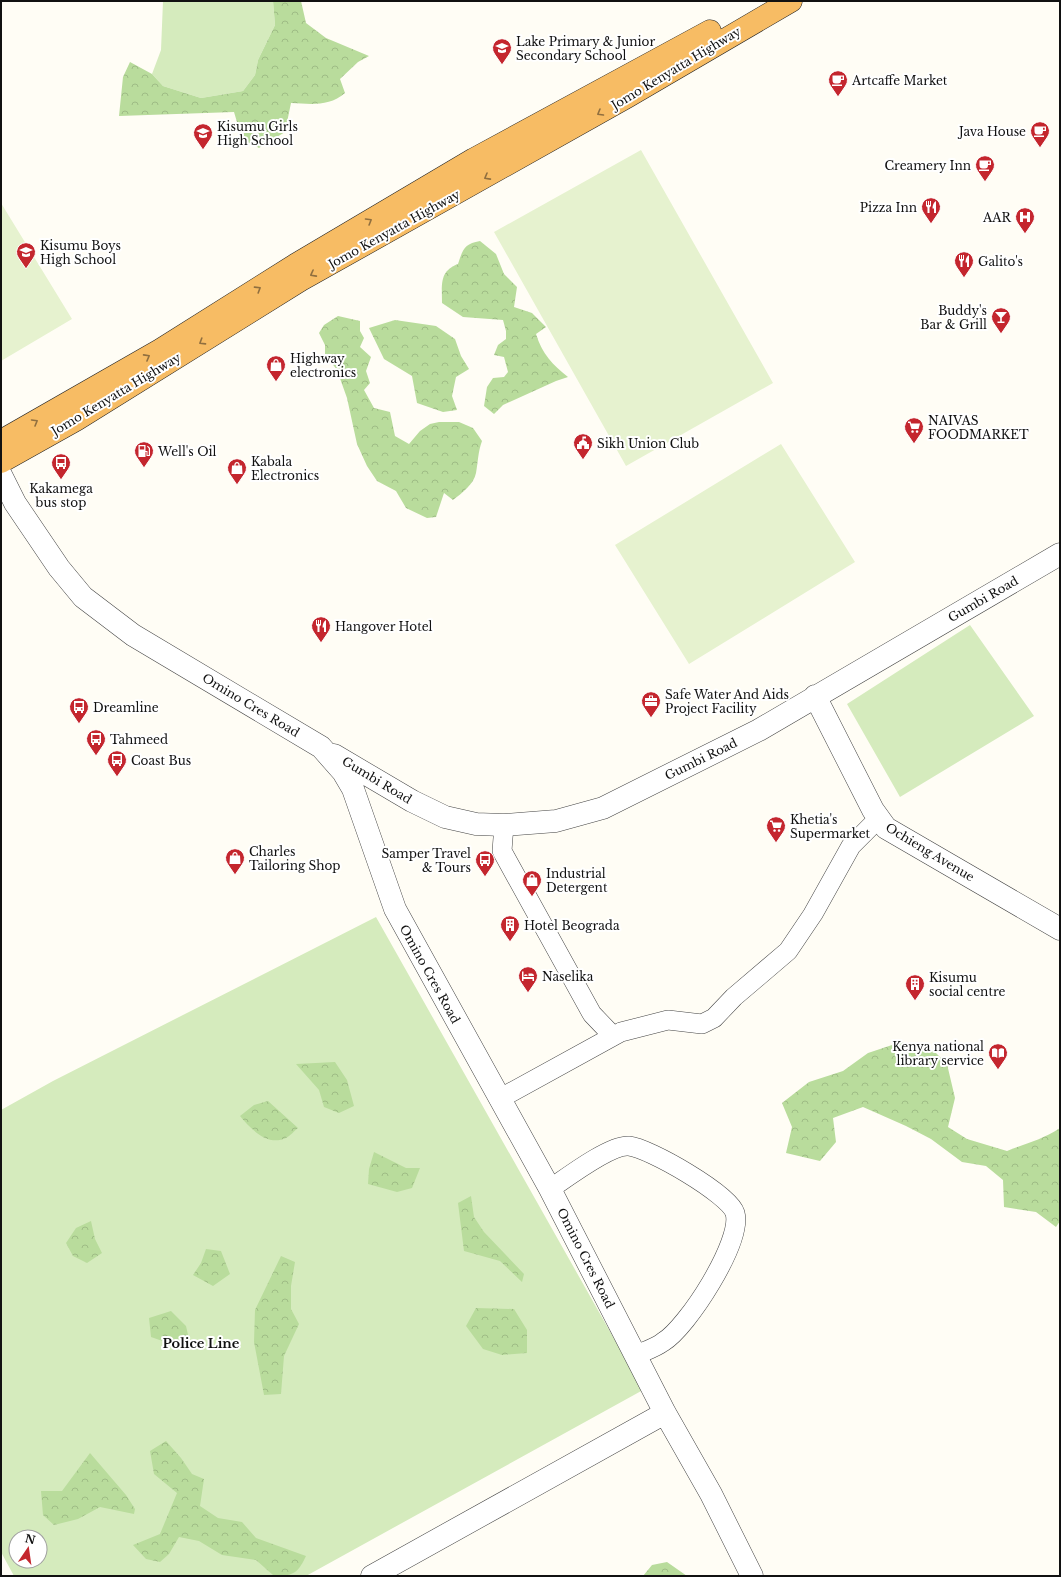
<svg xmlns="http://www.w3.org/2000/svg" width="1061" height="1577" font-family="'Libre Baskerville',serif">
  <defs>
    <pattern id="forest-crowns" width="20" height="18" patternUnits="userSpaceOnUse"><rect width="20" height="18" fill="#b9dc9c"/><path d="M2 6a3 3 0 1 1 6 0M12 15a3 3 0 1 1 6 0" fill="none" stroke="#9ebc85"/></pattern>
  </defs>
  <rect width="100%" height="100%" fill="#fffdf5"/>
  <path fill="#d5ebbd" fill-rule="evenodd" d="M 163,1 L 273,1 L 275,25 L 258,60 L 255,75 L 243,91 L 201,98 L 163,86 L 152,74 L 161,50 Z
    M 970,625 L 1034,716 L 900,797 L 847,704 Z
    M 376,917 L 643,1390 L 306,1576 L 14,1576 L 1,1552 L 1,1110 L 53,1081 ZM 16,1537 L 40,1537 L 40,1561 L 16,1561 Z"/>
  <path fill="url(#forest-crowns)" d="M 273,1 L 301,1 L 306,23 L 326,38 L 369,56 L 358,62 L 340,79 L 345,93 C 329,107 310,104 291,103 L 285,132 L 259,148 L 242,139 L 234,112 L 119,116 L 123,77 L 130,62 L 152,74 L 163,86 L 201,98 L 243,91 L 255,75 L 258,60 L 275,25 Z
    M 480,241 L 496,254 L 504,274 L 517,287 L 514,307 L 532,313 L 546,327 L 536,334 C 542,354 553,365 568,377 L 556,381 L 503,405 L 494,414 L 484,406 L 487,387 L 493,378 L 504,377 L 508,372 L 504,357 L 494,355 L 498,345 L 506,339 L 506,331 L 503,320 L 463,317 L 442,303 C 442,285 439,271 458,264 C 463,249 464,244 480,241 Z
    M 338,316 L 360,321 L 360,331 L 364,338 L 360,347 L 371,357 L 366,371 L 370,383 L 364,390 L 374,408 L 390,412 L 395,436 L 409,444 L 420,431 L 430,424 L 439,422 L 459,422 L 473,428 L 482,441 C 478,452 478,462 476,473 C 474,484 462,493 453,500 L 444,493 L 436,517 L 427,518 L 406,508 L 396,491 L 377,481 L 367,466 L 357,444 L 347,398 L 337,370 L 325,354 L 325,345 L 319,333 L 324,325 Z
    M 395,320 L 436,326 L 455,339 L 461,356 L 469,369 L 456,377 L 452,396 L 457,410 L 443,412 L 417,403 L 412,376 L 384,359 L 369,328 Z
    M 901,1042 L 934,1051 L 947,1064 L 955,1098 L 948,1127 L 967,1139 L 1007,1151 C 1026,1143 1042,1140 1060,1128 L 1060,1221 L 1056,1227 L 1036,1212 L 1004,1207 L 1003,1180 L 986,1166 L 962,1162 L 931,1139 L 906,1126 L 863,1107 L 833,1118 L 836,1142 L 820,1161 L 786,1153 L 792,1127 L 782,1103 L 809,1082 L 843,1071 L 868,1053 Z
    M 335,1062 L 347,1080 L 354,1106 L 339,1113 L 324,1107 L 319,1090 L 296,1064 Z
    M 268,1101 L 298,1128 C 294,1131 290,1136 286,1138 C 267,1147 250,1128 240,1116 L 254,1105 Z
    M 374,1152 L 406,1168 L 420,1168 L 412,1188 L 397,1192 L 368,1184 L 369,1169 Z
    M 471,1196 L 474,1217 L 484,1232 L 524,1274 L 522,1282 L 500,1261 L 464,1251 L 458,1203 Z
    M 91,1221 L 95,1239 L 102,1253 L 87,1263 L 73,1256 L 66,1243 L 76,1228 Z
    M 206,1249 L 221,1251 L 230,1274 L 213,1286 L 193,1275 L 201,1263 Z
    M 281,1256 L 295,1262 L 291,1286 L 291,1309 L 299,1324 L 284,1356 L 281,1394 L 264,1395 L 254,1342 L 255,1310 Z
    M 476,1308 L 514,1309 L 527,1330 L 527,1353 L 502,1355 L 483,1349 L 466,1326 Z
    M 171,1311 L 186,1326 L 189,1339 L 171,1344 L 151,1337 L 149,1318 Z
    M 166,1441 L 181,1458 L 192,1474 L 204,1479 L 200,1506 L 218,1518 L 242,1522 L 256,1538 L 306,1556 C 298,1573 293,1577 273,1575 L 256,1560 L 222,1555 L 199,1541 L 179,1537 L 169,1554 L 160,1562 L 146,1559 L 133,1545 L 160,1534 L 177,1493 L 154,1474 L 150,1451 Z
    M 90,1453 L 126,1495 L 135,1509 L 134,1514 L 100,1507 L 78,1519 L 54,1525 L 43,1515 L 41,1491 L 62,1491 Z
    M 667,1562 L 687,1576 L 643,1576 L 652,1565 Z"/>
  <path fill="#e6f2cf" d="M 641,150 L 773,383 L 626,466 L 494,232 Z
    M 1,203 L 72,319 L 1,361 Z
    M 781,444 L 855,562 L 689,664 L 615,545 Z"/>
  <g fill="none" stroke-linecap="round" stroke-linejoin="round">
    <defs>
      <path id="minor" d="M 504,825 L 502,851 L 592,1014 L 613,1036
        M 499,1099 L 621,1032 L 668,1020 L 702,1024 L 714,1018 L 734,997 L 788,951 L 813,914 L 851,846 L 878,819
        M 550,1189 C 566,1178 611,1144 629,1146 C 649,1148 729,1194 735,1213 C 743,1241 687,1328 663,1342 C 655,1348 645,1351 636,1355"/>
      <path id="tertiary" d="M 1,475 L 15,503 L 59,568 L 83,597 L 133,635 L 321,747 L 343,772 L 353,789 L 395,909 L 550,1189 L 665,1413 L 711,1494 L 752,1576
        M 815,696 L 873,810 L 886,828 L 1060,929
        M 334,755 L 412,801 L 445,817 L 476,824 L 504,825 L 556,821 L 603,808 L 759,730 L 1060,554
        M 372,1576 L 665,1413"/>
      <path id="trunk" d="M 1,441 L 160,350 L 295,265 L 474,159 L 710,31
        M 1,462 L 76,420 L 301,280 L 627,97 L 791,1"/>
    </defs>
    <use href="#minor" stroke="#444" stroke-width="20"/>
    <use href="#tertiary" stroke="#444" stroke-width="23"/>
    <use href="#trunk" stroke="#222" stroke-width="23"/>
    <use href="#minor" stroke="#fff" stroke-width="19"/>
    <use href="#tertiary" stroke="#fff" stroke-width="22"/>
    <use href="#trunk" stroke="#f7bc64" stroke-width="22"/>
  </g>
  <defs><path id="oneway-chevron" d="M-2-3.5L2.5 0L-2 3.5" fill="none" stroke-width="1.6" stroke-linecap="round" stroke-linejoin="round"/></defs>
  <g stroke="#906f3f">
    <use href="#oneway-chevron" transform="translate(600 113) rotate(150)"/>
    <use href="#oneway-chevron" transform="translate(487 177) rotate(151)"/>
    <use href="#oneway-chevron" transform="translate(369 221) rotate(-31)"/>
    <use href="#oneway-chevron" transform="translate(313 274) rotate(152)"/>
    <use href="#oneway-chevron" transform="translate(258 289) rotate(-32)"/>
    <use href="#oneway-chevron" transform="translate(202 342) rotate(148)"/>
    <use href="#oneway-chevron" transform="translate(147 357) rotate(-29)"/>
    <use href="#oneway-chevron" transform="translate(35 422) rotate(-30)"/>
  </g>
  <defs>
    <symbol id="school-pin" viewBox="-11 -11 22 30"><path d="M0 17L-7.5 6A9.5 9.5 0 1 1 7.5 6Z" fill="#c4262e" stroke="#fff"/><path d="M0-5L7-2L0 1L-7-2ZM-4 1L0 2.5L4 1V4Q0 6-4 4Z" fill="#fff"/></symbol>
    <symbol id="cafe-pin" viewBox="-11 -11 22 30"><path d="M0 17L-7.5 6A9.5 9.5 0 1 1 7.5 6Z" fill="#c4262e" stroke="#fff"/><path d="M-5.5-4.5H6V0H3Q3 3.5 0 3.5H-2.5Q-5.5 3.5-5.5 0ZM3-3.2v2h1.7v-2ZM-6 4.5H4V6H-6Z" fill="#fff"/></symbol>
    <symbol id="restaurant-pin" viewBox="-11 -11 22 30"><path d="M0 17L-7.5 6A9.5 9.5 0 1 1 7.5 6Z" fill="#c4262e" stroke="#fff"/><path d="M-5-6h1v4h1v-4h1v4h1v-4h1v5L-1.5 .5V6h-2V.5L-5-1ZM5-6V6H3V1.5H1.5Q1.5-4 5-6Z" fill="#fff"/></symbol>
    <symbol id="hospital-pin" viewBox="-11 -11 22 30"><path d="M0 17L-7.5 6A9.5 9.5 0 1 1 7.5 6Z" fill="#c4262e" stroke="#fff"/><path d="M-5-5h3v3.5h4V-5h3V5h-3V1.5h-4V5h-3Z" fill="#fff"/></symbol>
    <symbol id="bar-pin" viewBox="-11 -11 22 30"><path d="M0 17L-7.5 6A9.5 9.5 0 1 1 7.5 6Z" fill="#c4262e" stroke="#fff"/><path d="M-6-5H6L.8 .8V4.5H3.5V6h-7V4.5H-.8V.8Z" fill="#fff"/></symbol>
    <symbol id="shop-pin" viewBox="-11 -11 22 30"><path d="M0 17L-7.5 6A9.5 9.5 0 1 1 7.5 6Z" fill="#c4262e" stroke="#fff"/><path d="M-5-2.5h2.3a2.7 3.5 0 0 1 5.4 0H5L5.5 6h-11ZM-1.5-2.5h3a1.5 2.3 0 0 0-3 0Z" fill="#fff"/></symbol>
    <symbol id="supermarket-pin" viewBox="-11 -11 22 30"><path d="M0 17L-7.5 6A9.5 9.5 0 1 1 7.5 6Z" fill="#c4262e" stroke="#fff"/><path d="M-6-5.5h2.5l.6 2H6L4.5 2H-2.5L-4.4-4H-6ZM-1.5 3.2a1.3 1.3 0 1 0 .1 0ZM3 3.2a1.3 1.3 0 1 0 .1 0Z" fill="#fff"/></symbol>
    <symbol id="civic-pin" viewBox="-11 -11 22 30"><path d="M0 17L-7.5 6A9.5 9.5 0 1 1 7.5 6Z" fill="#c4262e" stroke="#fff"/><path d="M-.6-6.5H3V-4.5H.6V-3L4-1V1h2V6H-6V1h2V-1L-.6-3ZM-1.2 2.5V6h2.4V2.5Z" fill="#fff"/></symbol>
    <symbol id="fuel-pin" viewBox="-11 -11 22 30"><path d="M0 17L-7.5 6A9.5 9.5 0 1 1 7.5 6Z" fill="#c4262e" stroke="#fff"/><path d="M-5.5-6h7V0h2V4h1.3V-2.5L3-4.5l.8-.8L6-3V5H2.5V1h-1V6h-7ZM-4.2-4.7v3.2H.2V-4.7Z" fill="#fff"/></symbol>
    <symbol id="bus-pin" viewBox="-11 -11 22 30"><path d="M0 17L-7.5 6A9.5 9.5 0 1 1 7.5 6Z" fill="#c4262e" stroke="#fff"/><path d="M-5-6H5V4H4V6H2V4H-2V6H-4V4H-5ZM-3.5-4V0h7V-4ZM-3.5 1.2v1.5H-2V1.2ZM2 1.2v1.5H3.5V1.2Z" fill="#fff"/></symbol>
    <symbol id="office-pin" viewBox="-11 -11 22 30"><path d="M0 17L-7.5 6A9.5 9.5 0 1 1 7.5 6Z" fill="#c4262e" stroke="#fff"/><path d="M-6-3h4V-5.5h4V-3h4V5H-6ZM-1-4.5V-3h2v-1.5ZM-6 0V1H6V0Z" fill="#fff"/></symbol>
    <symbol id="building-pin" viewBox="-11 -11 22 30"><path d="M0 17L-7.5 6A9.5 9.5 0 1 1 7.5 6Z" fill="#c4262e" stroke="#fff"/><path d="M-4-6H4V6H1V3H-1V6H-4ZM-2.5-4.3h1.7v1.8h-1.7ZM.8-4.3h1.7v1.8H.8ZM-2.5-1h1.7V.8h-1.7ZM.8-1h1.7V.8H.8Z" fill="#fff"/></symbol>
    <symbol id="hotel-pin" viewBox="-11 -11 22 30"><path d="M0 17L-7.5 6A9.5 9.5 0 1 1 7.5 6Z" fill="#c4262e" stroke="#fff"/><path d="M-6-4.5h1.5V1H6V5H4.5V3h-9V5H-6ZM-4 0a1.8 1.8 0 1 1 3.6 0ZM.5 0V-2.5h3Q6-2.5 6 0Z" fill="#fff"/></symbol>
    <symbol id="library-pin" viewBox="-11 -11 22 30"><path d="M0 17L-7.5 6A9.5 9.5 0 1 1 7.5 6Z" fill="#c4262e" stroke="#fff"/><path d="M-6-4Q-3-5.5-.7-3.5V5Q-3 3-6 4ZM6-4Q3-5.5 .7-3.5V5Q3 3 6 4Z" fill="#fff"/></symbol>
  </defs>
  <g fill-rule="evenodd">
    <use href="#school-pin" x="491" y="37" width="22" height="30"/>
    <use href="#cafe-pin" x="827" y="69" width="22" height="30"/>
    <use href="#cafe-pin" x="1029" y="120" width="22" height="30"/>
    <use href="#school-pin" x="192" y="122" width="22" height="30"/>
    <use href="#cafe-pin" x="974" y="154" width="22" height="30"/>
    <use href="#restaurant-pin" x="920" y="196" width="22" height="30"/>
    <use href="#hospital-pin" x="1014" y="206" width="22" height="30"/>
    <use href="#school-pin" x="15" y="241" width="22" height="30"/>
    <use href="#restaurant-pin" x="953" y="250" width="22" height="30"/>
    <use href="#bar-pin" x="990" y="306" width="22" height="30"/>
    <use href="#shop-pin" x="265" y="354" width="22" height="30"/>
    <use href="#supermarket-pin" x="903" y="416" width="22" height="30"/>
    <use href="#civic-pin" x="572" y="432" width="22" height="30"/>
    <use href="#fuel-pin" x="133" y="440" width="22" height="30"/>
    <use href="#bus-pin" x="50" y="452" width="22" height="30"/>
    <use href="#shop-pin" x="226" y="457" width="22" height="30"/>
    <use href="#restaurant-pin" x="310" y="615" width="22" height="30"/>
    <use href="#office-pin" x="640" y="690" width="22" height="30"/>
    <use href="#bus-pin" x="68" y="696" width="22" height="30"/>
    <use href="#bus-pin" x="85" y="728" width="22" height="30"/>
    <use href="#bus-pin" x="106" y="749" width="22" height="30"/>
    <use href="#supermarket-pin" x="765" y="815" width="22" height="30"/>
    <use href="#shop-pin" x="224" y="847" width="22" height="30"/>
    <use href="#bus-pin" x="474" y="849" width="22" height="30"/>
    <use href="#shop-pin" x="521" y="869" width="22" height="30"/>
    <use href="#building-pin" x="499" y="914" width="22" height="30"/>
    <use href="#hotel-pin" x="517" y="965" width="22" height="30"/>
    <use href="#building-pin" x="904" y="973" width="22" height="30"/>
    <use href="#library-pin" x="987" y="1042" width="22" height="30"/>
  </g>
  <g text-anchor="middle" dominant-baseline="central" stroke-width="4" stroke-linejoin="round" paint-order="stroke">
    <g font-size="12" fill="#111" stroke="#fff" text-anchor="start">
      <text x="516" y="41">Lake Primary &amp; Junior<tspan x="516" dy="14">Secondary School</tspan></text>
      <text x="852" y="80">Artcaffe Market</text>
      <text x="217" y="126">Kisumu Girls<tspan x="217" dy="14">High School</tspan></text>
      <text x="1026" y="131" text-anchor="end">Java House</text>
      <text x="971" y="165" text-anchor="end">Creamery Inn</text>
      <text x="917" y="207" text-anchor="end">Pizza Inn</text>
      <text x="1011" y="217" text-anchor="end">AAR</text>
      <text x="40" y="245">Kisumu Boys<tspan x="40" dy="14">High School</tspan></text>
      <text x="978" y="261">Galito's</text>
      <text x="987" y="310" text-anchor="end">Buddy's<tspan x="987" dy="14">Bar &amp; Grill</tspan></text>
      <text x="290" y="358">Highway<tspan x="290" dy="14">electronics</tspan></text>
      <text x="928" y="420">NAIVAS<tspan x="928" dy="14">FOODMARKET</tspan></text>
      <text x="597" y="443">Sikh Union Club</text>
      <text x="158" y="451">Well's Oil</text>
      <text x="251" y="461">Kabala<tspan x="251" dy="14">Electronics</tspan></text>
      <text x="61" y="488" text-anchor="middle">Kakamega<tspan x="61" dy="14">bus stop</tspan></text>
      <text x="335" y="626">Hangover Hotel</text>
      <text x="665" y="694">Safe Water And Aids<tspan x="665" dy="14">Project Facility</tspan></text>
      <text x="93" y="707">Dreamline</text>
      <text x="110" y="739">Tahmeed</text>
      <text x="131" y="760">Coast Bus</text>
      <text x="790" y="819">Khetia's<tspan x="790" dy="14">Supermarket</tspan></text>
      <text x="249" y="851">Charles<tspan x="249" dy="14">Tailoring Shop</tspan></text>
      <text x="471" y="853" text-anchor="end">Samper Travel<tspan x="471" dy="14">&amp; Tours</tspan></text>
      <text x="546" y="873">Industrial<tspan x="546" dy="14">Detergent</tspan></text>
      <text x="524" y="925">Hotel Beograda</text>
      <text x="542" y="976">Naselika</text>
      <text x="929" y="977">Kisumu<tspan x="929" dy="14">social centre</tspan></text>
      <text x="984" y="1046" text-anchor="end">Kenya national<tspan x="984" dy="14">library service</tspan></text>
    </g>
    <g font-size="12" fill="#111" stroke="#fff">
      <text transform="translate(676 68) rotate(-31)">Jomo Kenyatta Highway</text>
      <text transform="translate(394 229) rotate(-29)">Jomo Kenyatta Highway</text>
      <text transform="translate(116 394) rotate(-31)">Jomo Kenyatta Highway</text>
      <text transform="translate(983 599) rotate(-30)">Gumbi Road</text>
      <text transform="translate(251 705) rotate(31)">Omino Cres Road</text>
      <text transform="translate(701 759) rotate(-26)">Gumbi Road</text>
      <text transform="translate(377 780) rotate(31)">Gumbi Road</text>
      <text transform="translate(930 852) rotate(31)">Ochieng Avenue</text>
      <text transform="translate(430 974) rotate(61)">Omino Cres Road</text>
      <text transform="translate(586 1258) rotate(63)">Omino Cres Road</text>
    </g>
    <g font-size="13" font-weight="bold" fill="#111" stroke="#fff">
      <text x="201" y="1343">Police Line</text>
    </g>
  </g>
  <rect width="1061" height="1577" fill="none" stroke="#111111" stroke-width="4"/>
  <g transform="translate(28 1549) rotate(13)"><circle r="19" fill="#ffffff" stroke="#a0a0a0"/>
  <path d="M0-3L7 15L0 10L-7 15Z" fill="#c4262e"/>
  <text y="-6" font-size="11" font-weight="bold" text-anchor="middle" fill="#111111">N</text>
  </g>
</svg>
